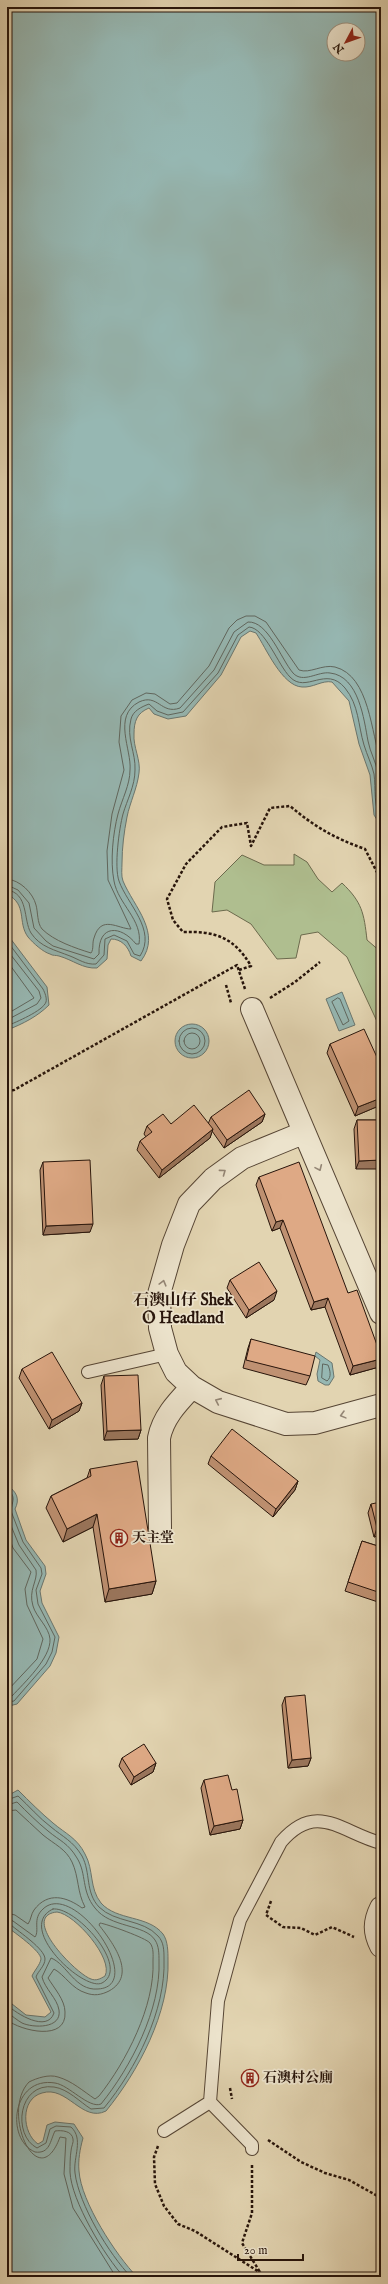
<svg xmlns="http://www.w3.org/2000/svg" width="388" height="2284" font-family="'IM FELL English','Noto Serif TC',serif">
  <rect width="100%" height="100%" fill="#e2d4b1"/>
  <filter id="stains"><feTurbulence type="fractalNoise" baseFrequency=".005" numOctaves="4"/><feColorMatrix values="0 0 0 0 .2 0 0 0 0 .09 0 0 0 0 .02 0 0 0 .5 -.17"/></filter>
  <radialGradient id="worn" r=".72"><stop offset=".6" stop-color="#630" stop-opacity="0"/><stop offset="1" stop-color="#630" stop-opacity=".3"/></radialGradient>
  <path fill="#afbe8f" stroke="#6c6a4d" d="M 294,854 L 307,862 L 318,879 L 332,892 L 342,883 C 362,902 364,913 367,940 L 381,952 L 381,1030 L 347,957 L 318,932 L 301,935 L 296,958 L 277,959 L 251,924 L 227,910 L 212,912 L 215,882 L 242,855 L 264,865 L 294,865 Z"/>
  <path fill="#96b7b2" stroke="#6a766f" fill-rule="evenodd" d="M 7,7 L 381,7 L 381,826 L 374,815 L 370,775 L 359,744 L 349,701 L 332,682 C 322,680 313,688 302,687 C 282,686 266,648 256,633 L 250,631 L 241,637 L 221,675 L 186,716 L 168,719 L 154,714 L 149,708 C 137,713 134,721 134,734 C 133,747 141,760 139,773 C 137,789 130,802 127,817 C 124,832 122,848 122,863 C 122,869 121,876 123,881 C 134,907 162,933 141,961 L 131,956 C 128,946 121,939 111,939 L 108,945 L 107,959 L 97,968 C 83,969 73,960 59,956 C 56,955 53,956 50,954 C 43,952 33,943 28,937 C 17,922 28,905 7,894 ZM 334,30 L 358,30 L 358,54 L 334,54 Z
    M 7,934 L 47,987 L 49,1005 C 38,1016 23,1024 7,1030 Z
    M 342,992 L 355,1025 L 339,1031 L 326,999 Z
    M175 1041a17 17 0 1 1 34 0a17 17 0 1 1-34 0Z
    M 316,1352 L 332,1363 L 334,1377 L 329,1385 L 325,1385 L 318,1381 L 317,1374 L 320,1360 L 315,1356 Z
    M 7,1485 C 17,1492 20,1499 15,1509 L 26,1540 L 45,1566 L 46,1574 L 40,1591 L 42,1603 L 59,1637 L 56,1653 L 50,1666 L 17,1704 L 9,1706 L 7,1704 Z
    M 18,1790 C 29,1801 41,1813 53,1823 C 66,1834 77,1838 85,1854 C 94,1870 89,1888 101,1903 C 117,1921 148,1915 163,1934 C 168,1941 168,1952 168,1960 C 170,2012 138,2072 106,2111 C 82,2123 67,2085 42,2093 C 20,2099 22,2133 38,2144 L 43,2141 L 47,2125 L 55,2122 L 74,2124 L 83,2138 C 80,2149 78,2160 79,2171 C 81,2202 116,2255 137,2277 L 7,2277 L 7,2000 L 26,2015 L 45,2017 L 51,2012 L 32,1976 C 34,1971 40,1965 41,1959 C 41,1951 14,1932 7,1927 L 7,1796 ZM 57,1912 C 75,1914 114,1959 105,1976 C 100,1979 96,1981 91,1979 C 76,1974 19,1916 57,1912 Z"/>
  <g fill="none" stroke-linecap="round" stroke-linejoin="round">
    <path stroke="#5f665e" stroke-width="1" d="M 7,879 C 20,880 33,893 36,905 C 38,912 37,923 42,929 C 54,941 75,948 91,953 C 94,949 92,943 94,938 C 101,914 118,929 131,929 L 108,880 L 107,851 L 112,814 L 124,770 L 119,742 L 121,716 L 132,700 L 146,693 L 155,694 L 170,704 L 177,703 L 209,666 L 229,628 L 237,620 L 246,616 L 255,616 L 266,622 L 299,670 C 310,674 322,664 335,667 C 370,676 371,734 381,762
      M 7,885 L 18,890 L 29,903 L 34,928 L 46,941 L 53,946 L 94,959 L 99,954 C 98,924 121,925 136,944 L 139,944 C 143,920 118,904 114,881 C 110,861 113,833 118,814 C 122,799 130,785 130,770 C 132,750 112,716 139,702 C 158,693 161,715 180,708 L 214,670 L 234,632 L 248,622 C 268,621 281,659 293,673 C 303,684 318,671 330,673 C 359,676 364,720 368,741 C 370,752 376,762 378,773 C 381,783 380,793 381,803
      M 7,890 C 29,893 23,920 31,933 C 40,947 55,950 70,956 C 78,959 86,965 96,964 L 104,955 L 105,939 L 114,935 L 127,941 L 134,954 L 140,956 C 157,930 127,904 119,881 C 114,867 119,829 123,814 C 127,800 135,786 135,770 C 136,753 126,738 131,719 C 133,711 141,707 149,704 L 157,711 L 168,715 L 183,712 L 218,673 L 238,635 L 249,627 C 265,628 278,665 290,677 C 306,694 326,665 345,688 C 359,705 358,725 364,745 C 367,755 372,765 374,774 C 376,789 373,806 381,819
      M 7,941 L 43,989 C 45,993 47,998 46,1002 C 43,1011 16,1022 7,1026
      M 7,950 L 39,991 L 41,998 L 37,1004 L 7,1020
      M 7,961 L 34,998 L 7,1014
      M 338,998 L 340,999 L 349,1021 L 343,1025 L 332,1002 Z
      M179 1041a13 13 0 1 1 26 0a13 13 0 1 1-26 0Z
      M184 1041a8 8 0 1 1 16 0a8 8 0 1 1-16 0Z
      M 323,1364 L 328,1365 C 330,1370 332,1377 327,1381 L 322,1378 Z
      M 7,1490 C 17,1496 12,1501 11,1511 L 23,1542 L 41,1568 L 42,1574 L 36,1590 L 38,1604 L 55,1637 L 52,1652 L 46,1664 L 14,1701 L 7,1702
      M 7,1516 L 19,1545 L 36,1570 C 38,1581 28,1590 33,1606 C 36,1617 49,1627 50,1639 C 51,1658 24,1683 12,1696 L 7,1697
      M 7,1531 L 13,1548 L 31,1572 L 25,1589 L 27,1605 L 43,1639 L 37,1659 L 7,1691
      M 7,1800 L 18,1796 C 29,1806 39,1818 51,1827 C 63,1837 73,1841 82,1856 C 91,1873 85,1892 99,1907 C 115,1923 143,1919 158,1936 C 164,1942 164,1951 164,1959 C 166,2010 136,2069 104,2108 L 91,2109 C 80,2102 68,2089 54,2087 C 18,2082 12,2135 37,2148 L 46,2143 L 50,2129 L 56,2126 L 71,2127 C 84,2139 73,2157 75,2173 C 79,2205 109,2254 131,2277
      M 7,1805 L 17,1802 C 27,1812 37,1822 48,1831 C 60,1841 68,1843 77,1858 C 87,1874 81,1891 95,1908 C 110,1928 145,1924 155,1940 C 159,1946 159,1954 159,1961 C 161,2009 131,2067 101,2104 C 89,2109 69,2085 55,2083 C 12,2076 5,2139 35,2152 C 50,2154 50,2141 55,2131 C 62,2130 72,2131 73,2139 C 74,2142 71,2147 71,2151 C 70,2157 70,2165 70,2172 C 71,2200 105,2257 124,2277
      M 7,1811 L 16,1810 C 25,1818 34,1827 43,1835 C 54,1844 66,1849 72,1862 C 79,1877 77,1892 85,1907 L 82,1908 C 67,1897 48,1891 34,1910 C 31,1914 31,1920 28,1924 L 15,1915 L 7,1913
      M 53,1909 C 76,1906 131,1968 102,1983 C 84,1992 14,1927 53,1909 Z
      M 7,1919 L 13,1921 L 35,1937 C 40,1930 32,1919 43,1909 C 74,1879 148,1986 98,1989 C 75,1991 67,1964 51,1958 L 42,1977 C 45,1989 57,1998 59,2010 C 62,2029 33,2028 22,2023 C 17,2020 12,2016 7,2012
      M 7,1924 L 11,1925 C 19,1932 45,1949 45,1959 C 45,1966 38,1971 36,1977 L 54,2013 C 47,2033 17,2014 7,2005
      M 7,2020 C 21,2031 67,2042 65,2012 C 65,2000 54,1988 48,1978 L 54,1969 C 65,1975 72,1989 86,1993 C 94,1996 101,1995 109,1991 C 138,1975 112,1942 99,1925 L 100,1923 C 107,1924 146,1938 150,1943 C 154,1948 153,1956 153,1961 C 155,2006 126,2062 99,2096 L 95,2099 C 83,2091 72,2081 58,2077 C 49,2074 37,2078 29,2082 C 0,2112 38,2197 60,2137 L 66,2138 L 64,2174 L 73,2208 L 116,2277"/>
    <defs>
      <path id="lane" d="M 88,1372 L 167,1354
        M 164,2131 L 210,2102
        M 252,2149 L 252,2145 L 210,2102 L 218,2001 L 240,1920 L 281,1842 C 317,1800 342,1833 381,1843"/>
      <path id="street" d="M 252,1009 L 381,1313
        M 303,1133 L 242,1158 L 213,1179 L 189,1204 L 173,1245 L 159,1294 L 160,1328 L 167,1354 L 176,1372 L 192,1387 L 218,1402 L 286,1424 L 315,1423 L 381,1405
        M 160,1528 L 159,1438 C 163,1417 178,1402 192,1387
        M 381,1908 C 374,1922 374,1932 381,1946"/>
    </defs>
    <use href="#lane" stroke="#564534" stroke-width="14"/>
    <use href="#street" stroke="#564534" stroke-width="24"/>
    <path stroke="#28150b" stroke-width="2.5" stroke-dasharray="3 2" stroke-linecap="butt" d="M 239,970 L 251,966 C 234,937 215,931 183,932 L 173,920 L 167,899 L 186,864 L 222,827 L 247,823 L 251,846 L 270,808 L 290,806 C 315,827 334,838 365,849 L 381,880
      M 226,985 L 231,1003
      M 270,998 L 295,982 L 320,962
      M 7,1091 L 14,1090 L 237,965 L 245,989
      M 271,1901 L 266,1915 L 283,1927 L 301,1928 L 315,1935 L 332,1927 L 354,1937
      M 230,2088 L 232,2099
      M 268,2140 L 301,2162 L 325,2173 L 349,2180 L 381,2198
      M 158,2146 L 154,2157 L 155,2184 L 164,2206 L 178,2224 L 195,2231 L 267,2277
      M 252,2165 L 252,2213 L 242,2243 L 260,2272"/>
    <use href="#lane" stroke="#ece3cc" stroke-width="12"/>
    <use href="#street" stroke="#ece3cc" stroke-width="22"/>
  </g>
  <path fill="#bf9172" stroke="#28150b" d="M 330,1044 L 381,1066 L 381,1105 L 355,1116 L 327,1053 Z
    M 265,1114 L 262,1122 L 224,1148 L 212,1131 L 210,1138 L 159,1178 L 137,1150 L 140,1141 L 146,1137 L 144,1134 L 147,1126 L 171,1124 L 208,1124 L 211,1117 Z
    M 357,1120 L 381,1120 L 356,1169 L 354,1129 Z
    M 43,1162 L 90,1232 L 43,1235 L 40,1170 Z
    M 259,1177 L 348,1293 L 381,1356 L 381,1361 L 379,1367 L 350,1375 L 325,1307 L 311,1310 L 280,1228 L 272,1231 L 256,1185 Z
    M 230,1280 L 274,1300 L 246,1318 L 227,1288 Z
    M 251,1339 L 310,1376 L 306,1385 L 243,1368 L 248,1348 Z
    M 22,1369 L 82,1403 L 79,1411 L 49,1429 L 19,1378 Z
    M 104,1376 L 141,1430 L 138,1439 L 104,1440 L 101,1385 Z
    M 211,1456 L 298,1481 L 295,1490 L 273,1517 L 208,1464 Z
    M 90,1469 L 156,1581 L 152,1594 L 105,1602 L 93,1527 L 63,1542 L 46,1508 L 51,1496 L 87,1478 Z
    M 371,1504 L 381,1535 L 374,1537 L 368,1513 Z
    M 362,1541 L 381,1547 L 381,1603 L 345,1591 Z
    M 285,1697 L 311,1758 L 308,1766 L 288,1768 L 282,1705 Z
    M 122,1758 L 156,1763 L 153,1772 L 131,1785 L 119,1766 Z
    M 204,1780 L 243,1820 L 240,1829 L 210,1835 L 201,1788 Z"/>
  <path fill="#9b765d" stroke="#28150b" d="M 381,1098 L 381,1105 L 355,1116 L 358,1107 Z
    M 265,1114 L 262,1122 L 224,1148 L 227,1140 Z
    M 213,1129 L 210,1138 L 159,1178 L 162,1170 Z
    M 381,1160 L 381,1169 L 356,1169 L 359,1161 Z
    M 283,1220 L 280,1228 L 272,1231 L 276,1222 Z
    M 93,1224 L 90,1232 L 43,1235 L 46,1226 Z
    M 277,1291 L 274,1300 L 246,1318 L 249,1310 Z
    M 328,1298 L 325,1307 L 311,1310 L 314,1302 Z
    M 381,1359 L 381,1361 L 379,1367 L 350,1375 L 353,1366 Z
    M 82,1403 L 79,1411 L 49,1429 L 52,1420 Z
    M 141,1430 L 138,1439 L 104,1440 L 107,1431 Z
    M 298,1481 L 295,1490 L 273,1517 L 276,1509 Z
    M 97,1514 L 93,1527 L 63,1542 L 67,1529 Z
    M 381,1527 L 381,1535 L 374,1537 L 377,1528 Z
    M 156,1581 L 152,1594 L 105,1602 L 109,1589 Z
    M 311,1758 L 308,1766 L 288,1768 L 292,1760 Z
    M 156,1763 L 153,1772 L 131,1785 L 134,1777 Z
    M 243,1820 L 240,1829 L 210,1835 L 214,1826 Z"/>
  <path fill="#dea985" stroke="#28150b" d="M 364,1029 L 381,1066 L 381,1098 L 358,1107 L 330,1044 Z
    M 249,1090 L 265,1114 L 227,1140 L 211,1117 Z
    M 194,1105 L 213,1129 L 162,1170 L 140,1141 L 152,1132 L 147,1126 L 163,1114 L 171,1124 Z
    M 357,1120 L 381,1120 L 381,1160 L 359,1161 Z
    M 90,1160 L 93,1224 L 46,1226 L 43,1162 Z
    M 299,1162 L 348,1293 L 357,1290 L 381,1356 L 381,1359 L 353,1366 L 328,1298 L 314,1302 L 283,1220 L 276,1222 L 259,1177 Z
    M 259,1262 L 277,1291 L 249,1310 L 230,1280 Z
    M 251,1339 L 315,1356 L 310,1376 L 246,1360 Z
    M 52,1352 L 82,1403 L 52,1420 L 22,1369 Z
    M 138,1375 L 141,1430 L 107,1431 L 104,1376 Z
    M 232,1429 L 298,1481 L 276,1509 L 211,1456 Z
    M 137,1461 L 156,1581 L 109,1589 L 97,1514 L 67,1529 L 51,1496 L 91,1476 L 90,1469 Z
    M 381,1502 L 381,1527 L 377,1528 L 371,1504 Z
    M 362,1541 L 381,1547 L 381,1593 L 348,1582 Z
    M 305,1695 L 311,1758 L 292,1760 L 285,1697 Z
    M 144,1744 L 156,1763 L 134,1777 L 122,1758 Z
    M 228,1775 L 232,1790 L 237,1789 L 243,1820 L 214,1826 L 204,1780 Z"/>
  <defs><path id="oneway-chevron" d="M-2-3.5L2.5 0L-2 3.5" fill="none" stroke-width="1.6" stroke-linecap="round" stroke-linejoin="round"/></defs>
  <g stroke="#948675">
    <use href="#oneway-chevron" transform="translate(319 1168) rotate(66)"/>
    <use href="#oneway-chevron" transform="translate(223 1172) rotate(-36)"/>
    <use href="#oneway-chevron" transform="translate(163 1283) rotate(-75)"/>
    <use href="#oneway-chevron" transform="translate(218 1401) rotate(-156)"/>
    <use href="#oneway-chevron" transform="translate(343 1415) rotate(165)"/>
  </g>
  <defs>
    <symbol id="building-ring" viewBox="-11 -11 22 22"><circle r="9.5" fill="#ece3cc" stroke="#8f2418" stroke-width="1.5"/><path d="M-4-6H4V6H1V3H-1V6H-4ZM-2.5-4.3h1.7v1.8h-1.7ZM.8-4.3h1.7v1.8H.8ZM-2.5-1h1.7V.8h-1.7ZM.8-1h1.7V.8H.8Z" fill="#8f2418"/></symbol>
  </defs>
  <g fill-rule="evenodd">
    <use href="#building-ring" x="109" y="1528" width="20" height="20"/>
    <use href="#building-ring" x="240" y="2068" width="20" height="20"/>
  </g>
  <g text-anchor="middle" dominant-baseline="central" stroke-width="3.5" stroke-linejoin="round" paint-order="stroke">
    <g font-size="14" font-weight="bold" fill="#28150b" stroke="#ece3cc" text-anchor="start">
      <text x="132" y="1538">天主堂</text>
      <text x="263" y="2078">石澳村公廁</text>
    </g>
    <g font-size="16" font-weight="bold" fill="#28150b" stroke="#ece3cc">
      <text x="183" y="1301">石澳山仔 Shek<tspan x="183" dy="18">O Headland</tspan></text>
    </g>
  </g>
  <rect width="388" height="2284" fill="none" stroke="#e2d4b1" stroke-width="24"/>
  <rect x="8" y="8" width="372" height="2268" fill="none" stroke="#28150b" stroke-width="2"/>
  <rect x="12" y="12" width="364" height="2260" fill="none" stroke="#28150b"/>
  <g transform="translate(346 42) rotate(229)"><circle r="19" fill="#ece3cc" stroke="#9e917f"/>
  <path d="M0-3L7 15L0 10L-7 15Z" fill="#8f2418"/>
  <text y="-6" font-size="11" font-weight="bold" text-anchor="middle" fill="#28150b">N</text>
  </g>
  <path d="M238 2254v6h65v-6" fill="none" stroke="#28150b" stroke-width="2"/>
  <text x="244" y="2254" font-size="12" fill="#28150b" stroke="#ece3cc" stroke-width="3" paint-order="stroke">20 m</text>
  <rect width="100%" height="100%" filter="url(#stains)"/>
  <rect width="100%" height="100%" fill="url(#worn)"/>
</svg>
